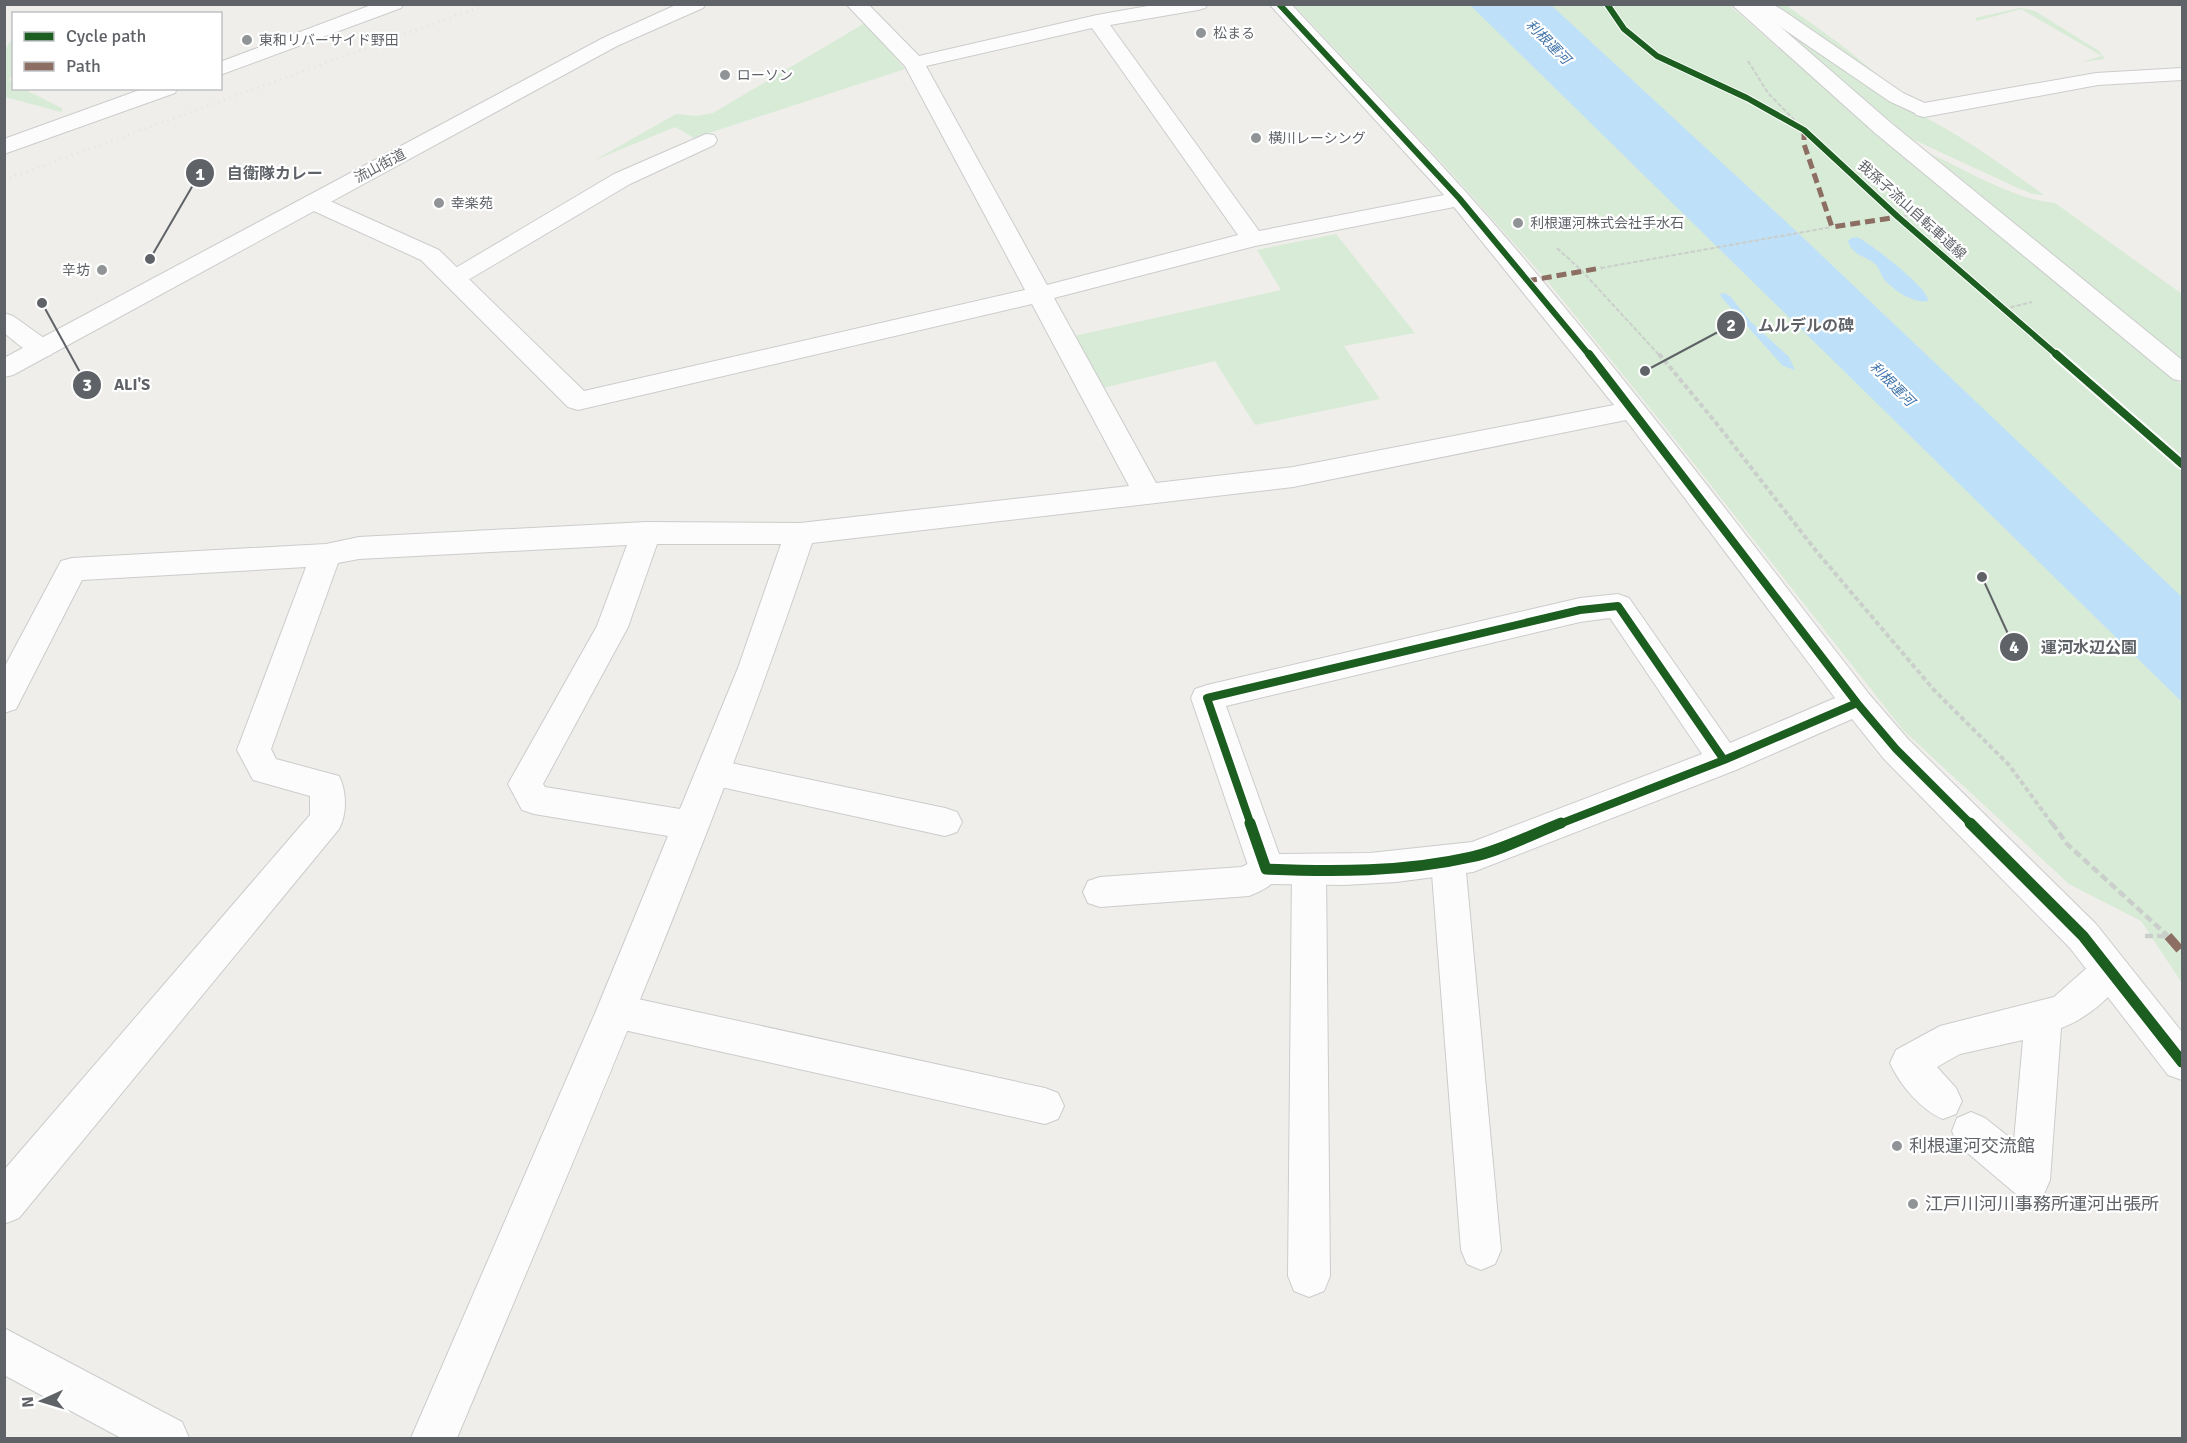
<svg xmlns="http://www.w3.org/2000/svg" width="2187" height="1443" font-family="Signika,'Noto Sans JP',sans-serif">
  <rect width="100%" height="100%" fill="#efeeea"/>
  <path fill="#d8ebd6" d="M 1294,5 L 1729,5 L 1904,157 L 2182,385 L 2182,983 L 2141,921 L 2069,884 L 1903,730 L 1662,423 L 1544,277 L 1445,166 Z
    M 1764,5 L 1786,5 L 1840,44 L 1909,100 Z
    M 2020,8 L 2035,11 L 2099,51 L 2105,59 L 2081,62 L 2102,56 L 2021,9 L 1977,21 L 1975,18 Z
    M 1765,16 L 1910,110 C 1958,132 2002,165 2044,195 L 2033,194 L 2020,189 L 1912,139 Z
    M 865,23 L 905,69 L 694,138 L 675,127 L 595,160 L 676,114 L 697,116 L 713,113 Z
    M 13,37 L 13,73 L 9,80 L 13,83 L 14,88 L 24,89 L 63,109 L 61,112 L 5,97 L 5,50 Z
    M 1931,154 C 1968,171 2015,200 2055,203 L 2182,294 L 2182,361 Z
    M 1336,234 L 1415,333 L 1344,346 L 1380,399 L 1255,425 L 1215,361 L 1103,388 L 1074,336 L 1281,290 L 1257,250 Z"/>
  <path fill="#bfe0f9" d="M 1470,5 L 1551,5 L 1795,230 L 2182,597 L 2182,702 Z
    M 1857,237 C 1870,243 1930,289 1928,301 C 1913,304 1893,290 1883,278 C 1881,274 1879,268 1876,265 C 1866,255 1853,257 1848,241 L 1851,238 Z
    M 1724,293 L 1730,296 L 1750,321 L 1789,357 L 1795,370 L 1783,366 L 1722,298 L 1720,294 Z"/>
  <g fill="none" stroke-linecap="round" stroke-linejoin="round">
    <defs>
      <path id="service" d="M 1747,4 L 1772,4 L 1784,11 L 1903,93 L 1931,106 L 1934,110 L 1931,114 L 1924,116 L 1917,114 L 1889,101 Z
        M 706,134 L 714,135 L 717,140 L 714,145 L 630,184 L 463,283 L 455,285 L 447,283 L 443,278 L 447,273 L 614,174 Z
        M 4,313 L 13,316 L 51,343 L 55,349 L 51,355 C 32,360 19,344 4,333 Z
        M 712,759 L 945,808 L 957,812 L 962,822 L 957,832 L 945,836 L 712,785 L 701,781 L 696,772 L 701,763 Z
        M 1448,846 L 1460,851 L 1465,861 L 1501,1250 L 1495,1264 L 1481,1270 L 1467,1264 L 1461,1250 L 1431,861 L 1436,851 Z
        M 1266,854 L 1278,859 L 1283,869 C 1276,884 1264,890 1249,896 L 1100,907 L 1088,903 L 1083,892 L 1088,881 L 1100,877 L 1242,867 Z
        M 1309,856 L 1321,861 L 1326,871 L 1330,1276 L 1324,1291 L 1309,1297 L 1294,1291 L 1288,1276 L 1292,871 L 1297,861 Z
        M 2110,954 L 2123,959 L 2128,970 C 2116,995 2086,1019 2061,1028 L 2050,1180 L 2044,1194 L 2030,1200 L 2016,1194 L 1957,1144 L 1952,1131 L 1957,1118 L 1971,1112 L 1985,1118 L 2014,1141 L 2023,1040 L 1960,1054 L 1937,1067 L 1956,1088 L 1962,1101 L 1956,1114 L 1943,1119 C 1921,1110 1900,1085 1890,1063 L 1896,1050 L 1940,1026 L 2054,997 L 2097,959 Z
        M 615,994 L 1045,1088 L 1058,1093 L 1064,1106 L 1058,1119 L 1045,1124 L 615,1028 L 602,1023 L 597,1011 L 602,999 Z"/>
      <path id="minor" d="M 374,4 L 404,4 L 401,8 L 220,75 L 220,62 Z
        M 846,4 L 868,4 L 919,56 L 1097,15 L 1159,4 L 1208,4 L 1205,8 L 1198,10 L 1110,25 L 1259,231 L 1444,195 L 1269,4 L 1291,4 C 1368,87 1447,168 1520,254 C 1641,397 1754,546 1869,694 L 1908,739 L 2096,924 L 2182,1032 L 2182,1080 L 2168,1075 L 2070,948 L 1884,759 L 1852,719 L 1736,770 L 1473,872 L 1396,882 L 1344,885 L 1266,884 L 1253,880 L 1191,698 L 1195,689 L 1207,685 L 1580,598 L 1618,594 L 1629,598 L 1730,743 L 1835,698 L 1626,420 L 1293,487 L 812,543 C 710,847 580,1143 457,1438 L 411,1438 L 596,1011 L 668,836 L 534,814 L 522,810 L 508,784 L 597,626 L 627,545 L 359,559 L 338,563 L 271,749 L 276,759 L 339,776 C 347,792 347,814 339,829 L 19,1218 L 4,1224 L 4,1170 L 310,815 L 310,796 L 253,780 L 237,750 L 306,567 L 82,580 L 16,709 L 4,713 L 4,668 L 61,561 L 72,558 L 326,544 L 359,537 L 646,522 L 800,523 L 1129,486 L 1032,304 L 578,410 L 568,407 L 421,260 L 305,207 L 301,202 L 305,197 L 313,195 L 321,197 L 439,250 L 584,391 L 1025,290 L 905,66 ZM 1092,28 L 1238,235 L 1047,285 L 926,66 ZM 1454,207 L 1614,405 L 1293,467 L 1156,483 L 1054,298 L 1255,246 ZM 657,544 L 781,544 L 738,668 L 680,809 L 545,787 L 543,784 L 628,627 ZM 1610,618 L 1702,754 L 1472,842 L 1370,853 L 1279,854 L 1226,706 L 1580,622 Z
        M 1731,4 L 1754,4 L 1891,123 L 2182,360 L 2182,381 L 2173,379 L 1875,133 Z
        M 2182,68 L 2182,80 L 2098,85 L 1924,117 L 1916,115 L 1913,110 L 1916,105 L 1924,103 L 2096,73 Z
        M 145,88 L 177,88 L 175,93 L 4,154 L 4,139 Z
        M 4,1328 L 182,1422 L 189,1438 L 121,1438 L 4,1375 Z"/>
      <path id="tertiary" d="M 678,4 L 706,4 L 703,8 L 617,46 L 13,375 L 4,377 L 4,358 L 603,38 Z"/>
    </defs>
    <use href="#service" stroke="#cbcccc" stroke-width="2"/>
    <use href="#minor" stroke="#cbcccc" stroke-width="2"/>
    <use href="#tertiary" stroke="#cbcccc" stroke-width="2"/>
    <path stroke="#cacfcc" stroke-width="2" stroke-dasharray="4.5 2" stroke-linecap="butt" d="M 1748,61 L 1768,93 L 1804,130
      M 1898,217 L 1924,212
      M 1557,248 L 1582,271 L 1660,356
      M 1601,268 L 1832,227
      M 2004,309 L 2032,302"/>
    <path stroke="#cacfcc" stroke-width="4" stroke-dasharray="5 3" stroke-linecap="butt" d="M 1659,354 L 1717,424 L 1817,552 L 1934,690 L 2009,765 L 2053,825"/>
    <path stroke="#cacfcc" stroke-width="4.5" stroke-dasharray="8 4" stroke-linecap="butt" d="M 2052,823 L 2067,844 L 2168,936
      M 2145,936 L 2168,936"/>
    <use href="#service" fill="#fdfcfc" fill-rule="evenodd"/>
    <use href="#minor" fill="#fdfcfc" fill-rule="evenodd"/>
    <use href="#tertiary" fill="#fdfcfc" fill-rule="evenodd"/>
    <path stroke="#e4e4e4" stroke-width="3" stroke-dasharray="1 5" stroke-linecap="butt" d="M 4,180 L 488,4"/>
    <path stroke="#8d6e63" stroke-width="5" stroke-dasharray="10 5" stroke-linecap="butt" d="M 1804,130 L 1804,144 L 1832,227 L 1898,217
      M 1527,281 L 1601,268"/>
    <path stroke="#8d6e63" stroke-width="9" stroke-dasharray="18 9" stroke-linecap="butt" d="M 2168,936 L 2182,952"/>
    <defs>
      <path id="cycleway-far2" d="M 1279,4 L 1459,198 L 1590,356
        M 1607,4 L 1624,29 L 1657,56 L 1747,98 L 1804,130 L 1898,217 L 2058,356"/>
      <path id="cycleway-far1" d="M 1589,354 L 1857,703 L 1896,749 L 1972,825
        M 2056,354 L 2182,464
        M 1724,760 L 1857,703
        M 1251,825 L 1207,698 L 1580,610 L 1618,606 L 1724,760
        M 1557,825 L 1724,760"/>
      <path id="cycleway" d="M 1250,823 L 1266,869 C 1333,872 1405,872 1471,857 C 1500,851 1533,834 1561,823
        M 1970,823 L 2083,936 L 2182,1062"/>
    </defs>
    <use href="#cycleway-far2" stroke="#fff" stroke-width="8"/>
    <use href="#cycleway-far1" stroke="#fff" stroke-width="12"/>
    <use href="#cycleway" stroke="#fff" stroke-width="15"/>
    <use href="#cycleway-far2" stroke="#1b5e20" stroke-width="6"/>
    <use href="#cycleway-far1" stroke="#1b5e20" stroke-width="8"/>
    <use href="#cycleway" stroke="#1b5e20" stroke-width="11"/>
  </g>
  <g fill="#919496" stroke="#fff" stroke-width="2">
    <circle cx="1201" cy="33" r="6"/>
    <circle cx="247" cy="40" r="6"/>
    <circle cx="725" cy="75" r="6"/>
    <circle cx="1256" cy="138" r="6"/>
    <circle cx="439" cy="203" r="6"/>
    <circle cx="1518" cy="223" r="6"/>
    <circle cx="102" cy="270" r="6"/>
    <circle cx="1897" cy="1146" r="6"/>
    <circle cx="1913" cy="1204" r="6"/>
  </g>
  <g text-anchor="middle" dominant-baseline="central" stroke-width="4.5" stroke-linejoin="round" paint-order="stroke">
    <g font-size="14" fill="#5f6368" stroke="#fff" text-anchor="start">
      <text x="1213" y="33">松まる</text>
      <text x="259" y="40">東和リバーサイド野田</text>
      <text x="737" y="75">ローソン</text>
      <text x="1268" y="138">横川レーシング</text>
      <text x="451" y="203">幸楽苑</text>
      <text x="1530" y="223">利根運河株式会社手水石</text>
      <text x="90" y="270" text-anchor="end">辛坊</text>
    </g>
    <g font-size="14" font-style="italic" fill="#4174aa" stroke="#fff">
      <text transform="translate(1548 42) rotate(45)">利根運河</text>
      <text transform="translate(1892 384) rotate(45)">利根運河</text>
    </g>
    <g font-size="14" fill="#5f6368" stroke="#fff">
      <text transform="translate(380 166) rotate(-28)">流山街道</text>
      <text transform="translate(1912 210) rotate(42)">我孫子流山自転車道線</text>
    </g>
    <g font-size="18" fill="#5f6368" stroke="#fff" text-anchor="start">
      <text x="1909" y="1146">利根運河交流館</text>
      <text x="1925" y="1204">江戸川河川事務所運河出張所</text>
    </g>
  </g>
  <path fill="none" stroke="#5f6368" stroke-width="2" d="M150 259L200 173M1645 371L1731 325M42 303L87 385M1982 577L2014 647"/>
  <g fill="#5f6368" stroke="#fff" stroke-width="2">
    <circle cx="150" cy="259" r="6"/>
    <circle cx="1645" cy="371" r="6"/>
    <circle cx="42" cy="303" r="6"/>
    <circle cx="1982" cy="577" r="6"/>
    <circle cx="200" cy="173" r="15"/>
    <circle cx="1731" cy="325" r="15"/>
    <circle cx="87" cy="385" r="15"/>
    <circle cx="2014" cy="647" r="15"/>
  </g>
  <g font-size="18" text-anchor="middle" font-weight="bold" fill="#fff">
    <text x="200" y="180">1</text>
    <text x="1731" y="331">2</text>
    <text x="87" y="391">3</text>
    <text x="2014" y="653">4</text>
  </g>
  <g font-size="16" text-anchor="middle" font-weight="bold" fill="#5f6368" stroke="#fff" stroke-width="4.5" stroke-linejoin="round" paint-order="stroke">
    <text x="275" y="179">自衛隊カレー</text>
    <text x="1806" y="331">ムルデルの碑</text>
    <text x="132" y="390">ALI'S</text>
    <text x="2089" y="653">運河水辺公園</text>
  </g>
  <rect width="2187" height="1443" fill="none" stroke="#5f6368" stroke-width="12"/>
  <rect x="12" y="12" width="210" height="78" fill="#ffffff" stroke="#bfc1c3" stroke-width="1.5"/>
  <rect x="24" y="32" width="30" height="9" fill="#1b5e20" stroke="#bfc1c3" stroke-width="1.5"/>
  <text x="66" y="42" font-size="18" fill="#5f6368">Cycle path</text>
  <rect x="24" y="62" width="30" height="9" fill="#8d6e63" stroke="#bfc1c3" stroke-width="1.5"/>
  <text x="66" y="72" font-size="18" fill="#5f6368">Path</text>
  <g transform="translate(42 1401) rotate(266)" stroke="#ffffff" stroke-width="4.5" paint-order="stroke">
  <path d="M0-4.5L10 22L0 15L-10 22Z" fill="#5f6368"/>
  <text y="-9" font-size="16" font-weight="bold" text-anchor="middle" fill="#5f6368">N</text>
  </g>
</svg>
